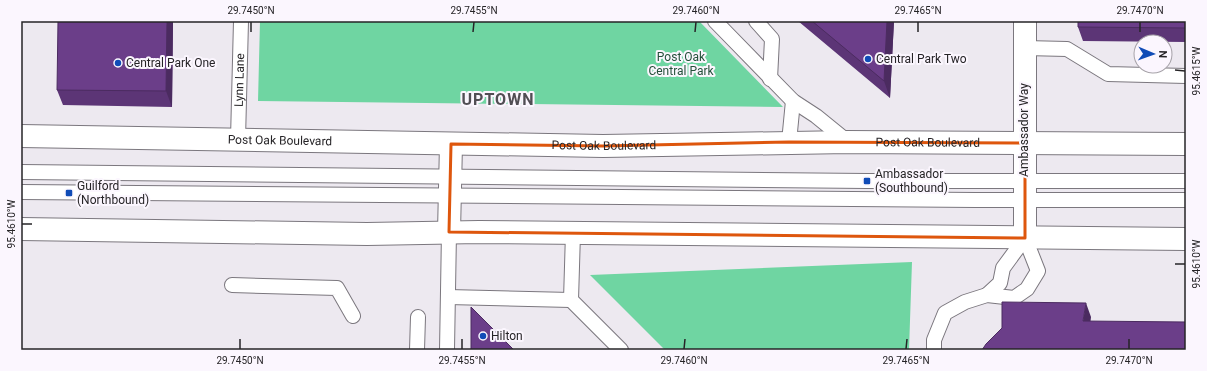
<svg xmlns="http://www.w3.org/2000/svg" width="1207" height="371" font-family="Roboto,sans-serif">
  <rect width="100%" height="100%" fill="#ede9f0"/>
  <path fill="#6fd5a2" d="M 260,21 L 699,21 L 783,107 L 258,101 Z
    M 912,262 L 909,350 L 665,350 L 590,275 Z"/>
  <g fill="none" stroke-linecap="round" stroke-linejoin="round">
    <defs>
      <g id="lane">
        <path d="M 715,21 L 793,101 L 816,116 L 848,142"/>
        <path d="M 756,21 L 772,39 L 770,79"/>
        <path d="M 1025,48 L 1067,49 L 1108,74 L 1186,76"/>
        <path id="s1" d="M 238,139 L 241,21"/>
        <path d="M 789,142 L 793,101"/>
        <path d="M 21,172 L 867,181 L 1186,181"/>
        <path d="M 21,192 L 975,200 L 1186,200"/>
        <path d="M 573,233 L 571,300 L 621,350"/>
        <path d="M 232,285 L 337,288 L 353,316"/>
        <path d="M 987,295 L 1000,283 L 1003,268 L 1025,238"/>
        <path d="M 448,297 L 571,300"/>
        <path d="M 417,350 L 418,317"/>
        <path d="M 447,350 L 449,232"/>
        <path d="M 934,350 L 934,340 L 945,313 L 965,302 L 987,295 L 1014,298 L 1027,289 L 1038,271 L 1025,238"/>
      </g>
      <g id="secondary">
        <path id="s2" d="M 21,136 L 603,146 L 848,142 L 1186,144"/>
        <path d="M 21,229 L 367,234 L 479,232 L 1186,239"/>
        <path d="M 449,232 L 451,144"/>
        <path d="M 1025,238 L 1025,21"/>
      </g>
    </defs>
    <use href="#lane" stroke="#7b777e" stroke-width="16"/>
    <use href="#secondary" stroke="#7b777e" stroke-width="24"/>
    <use href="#lane" stroke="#fff" stroke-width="14"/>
    <use href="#secondary" stroke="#fff" stroke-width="22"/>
  </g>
  <path fill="#5c3576" d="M 173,21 L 172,107 L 63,105 L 57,90 Z
    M 798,21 L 894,21 L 890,98 Z
    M 1186,21 L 1186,42 L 1083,41 L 1078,27 Z"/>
  <path fill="#4b2b60" d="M 167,21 L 173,21 L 172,107 L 166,91 Z
    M 887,21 L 894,21 L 890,98 L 884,81 Z
    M 1086,303 L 1091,317 L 1089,335 L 1083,321 Z"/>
  <path fill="#6b3e89" stroke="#4b2b60" d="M 58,21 L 167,21 L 166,91 L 57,90 Z
    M 812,21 L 887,21 L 884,81 Z
    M 1078,21 L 1186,21 L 1186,28 L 1078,27 Z
    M 1002,302 L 1086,303 L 1083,321 L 1186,322 L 1186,350 L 982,350 L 986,344 L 1002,328 Z
    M 471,307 L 514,350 L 471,350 Z"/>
  <path fill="none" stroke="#de560d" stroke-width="3" stroke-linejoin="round" d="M 789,142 L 1025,143 L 1025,238 L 449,232 L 451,144 L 603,146 Z"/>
  <path fill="none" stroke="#262427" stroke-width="1.5" d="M 251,32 L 251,22M 473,32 L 474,22M 695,32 L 696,22M 918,32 L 918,22M 1140,32 L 1140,22M 1175,70 L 1185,71M 22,224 L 32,224M 1175,264 L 1185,264M 240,349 L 240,339M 462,349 L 462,339M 684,349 L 685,339M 906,349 L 907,339M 1129,349 L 1129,339"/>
  <g fill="#104cb7" stroke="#fbf6fe" stroke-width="1.5">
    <circle cx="868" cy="59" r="4"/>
    <circle cx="118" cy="63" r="4"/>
    <rect x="863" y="177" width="8" height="8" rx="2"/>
    <rect x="65" y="189" width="8" height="8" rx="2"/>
    <circle cx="483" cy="336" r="4"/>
  </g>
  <g text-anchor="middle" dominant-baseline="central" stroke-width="4" stroke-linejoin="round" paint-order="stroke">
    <g font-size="12" fill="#24503a" stroke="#fbf6fe">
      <text x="681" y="57">Post Oak<tspan x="681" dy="14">Central Park</tspan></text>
    </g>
    <g font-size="12" fill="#262427" stroke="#fbf6fe" text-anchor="start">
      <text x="876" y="59">Central Park Two</text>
      <text x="126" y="63">Central Park One</text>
      <text x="875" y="174">Ambassador<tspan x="875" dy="14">(Southbound)</tspan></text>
      <text x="77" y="186">Guilford<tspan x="77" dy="14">(Northbound)</tspan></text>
      <text x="491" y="336">Hilton</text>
    </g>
    <g font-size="12" fill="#262427" stroke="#fbf6fe">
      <text stroke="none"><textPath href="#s1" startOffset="59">Lynn Lane</textPath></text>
      <text transform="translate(1024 130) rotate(-90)">Ambassador Way</text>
      <text stroke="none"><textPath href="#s2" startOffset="259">Post Oak Boulevard</textPath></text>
      <text stroke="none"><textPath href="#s2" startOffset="907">Post Oak Boulevard</textPath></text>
      <text stroke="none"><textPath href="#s2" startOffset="583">Post Oak Boulevard</textPath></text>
    </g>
    <g font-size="16" font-weight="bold" letter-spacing="1" fill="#514e54" stroke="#fbf6fe">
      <text x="498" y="99">UPTOWN</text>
    </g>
  </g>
  <rect width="1207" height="371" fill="none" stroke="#fbf6fe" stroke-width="44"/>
  <g transform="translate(1153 54) rotate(92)"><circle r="19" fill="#fbf6fe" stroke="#a6a2a8"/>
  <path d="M0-3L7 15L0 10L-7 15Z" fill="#104cb7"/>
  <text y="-6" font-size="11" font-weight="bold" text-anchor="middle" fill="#262427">N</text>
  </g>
  <rect x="22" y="22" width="1163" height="327" fill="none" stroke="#262427" stroke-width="1.5"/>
  <g font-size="10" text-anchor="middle" fill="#262427">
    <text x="251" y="14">29.7450°N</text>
    <text x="474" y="14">29.7455°N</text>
    <text x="696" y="14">29.7460°N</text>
    <text x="918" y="14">29.7465°N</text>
    <text x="1140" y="14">29.7470°N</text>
    <text transform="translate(1196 71) rotate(-90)" y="4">95.4615°W</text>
    <text transform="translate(11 224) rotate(-90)" y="4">95.4610°W</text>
    <text transform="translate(1196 264) rotate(-90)" y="4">95.4610°W</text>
    <text x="240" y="364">29.7450°N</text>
    <text x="462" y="364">29.7455°N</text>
    <text x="684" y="364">29.7460°N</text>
    <text x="906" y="364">29.7465°N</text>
    <text x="1129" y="364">29.7470°N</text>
  </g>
</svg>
